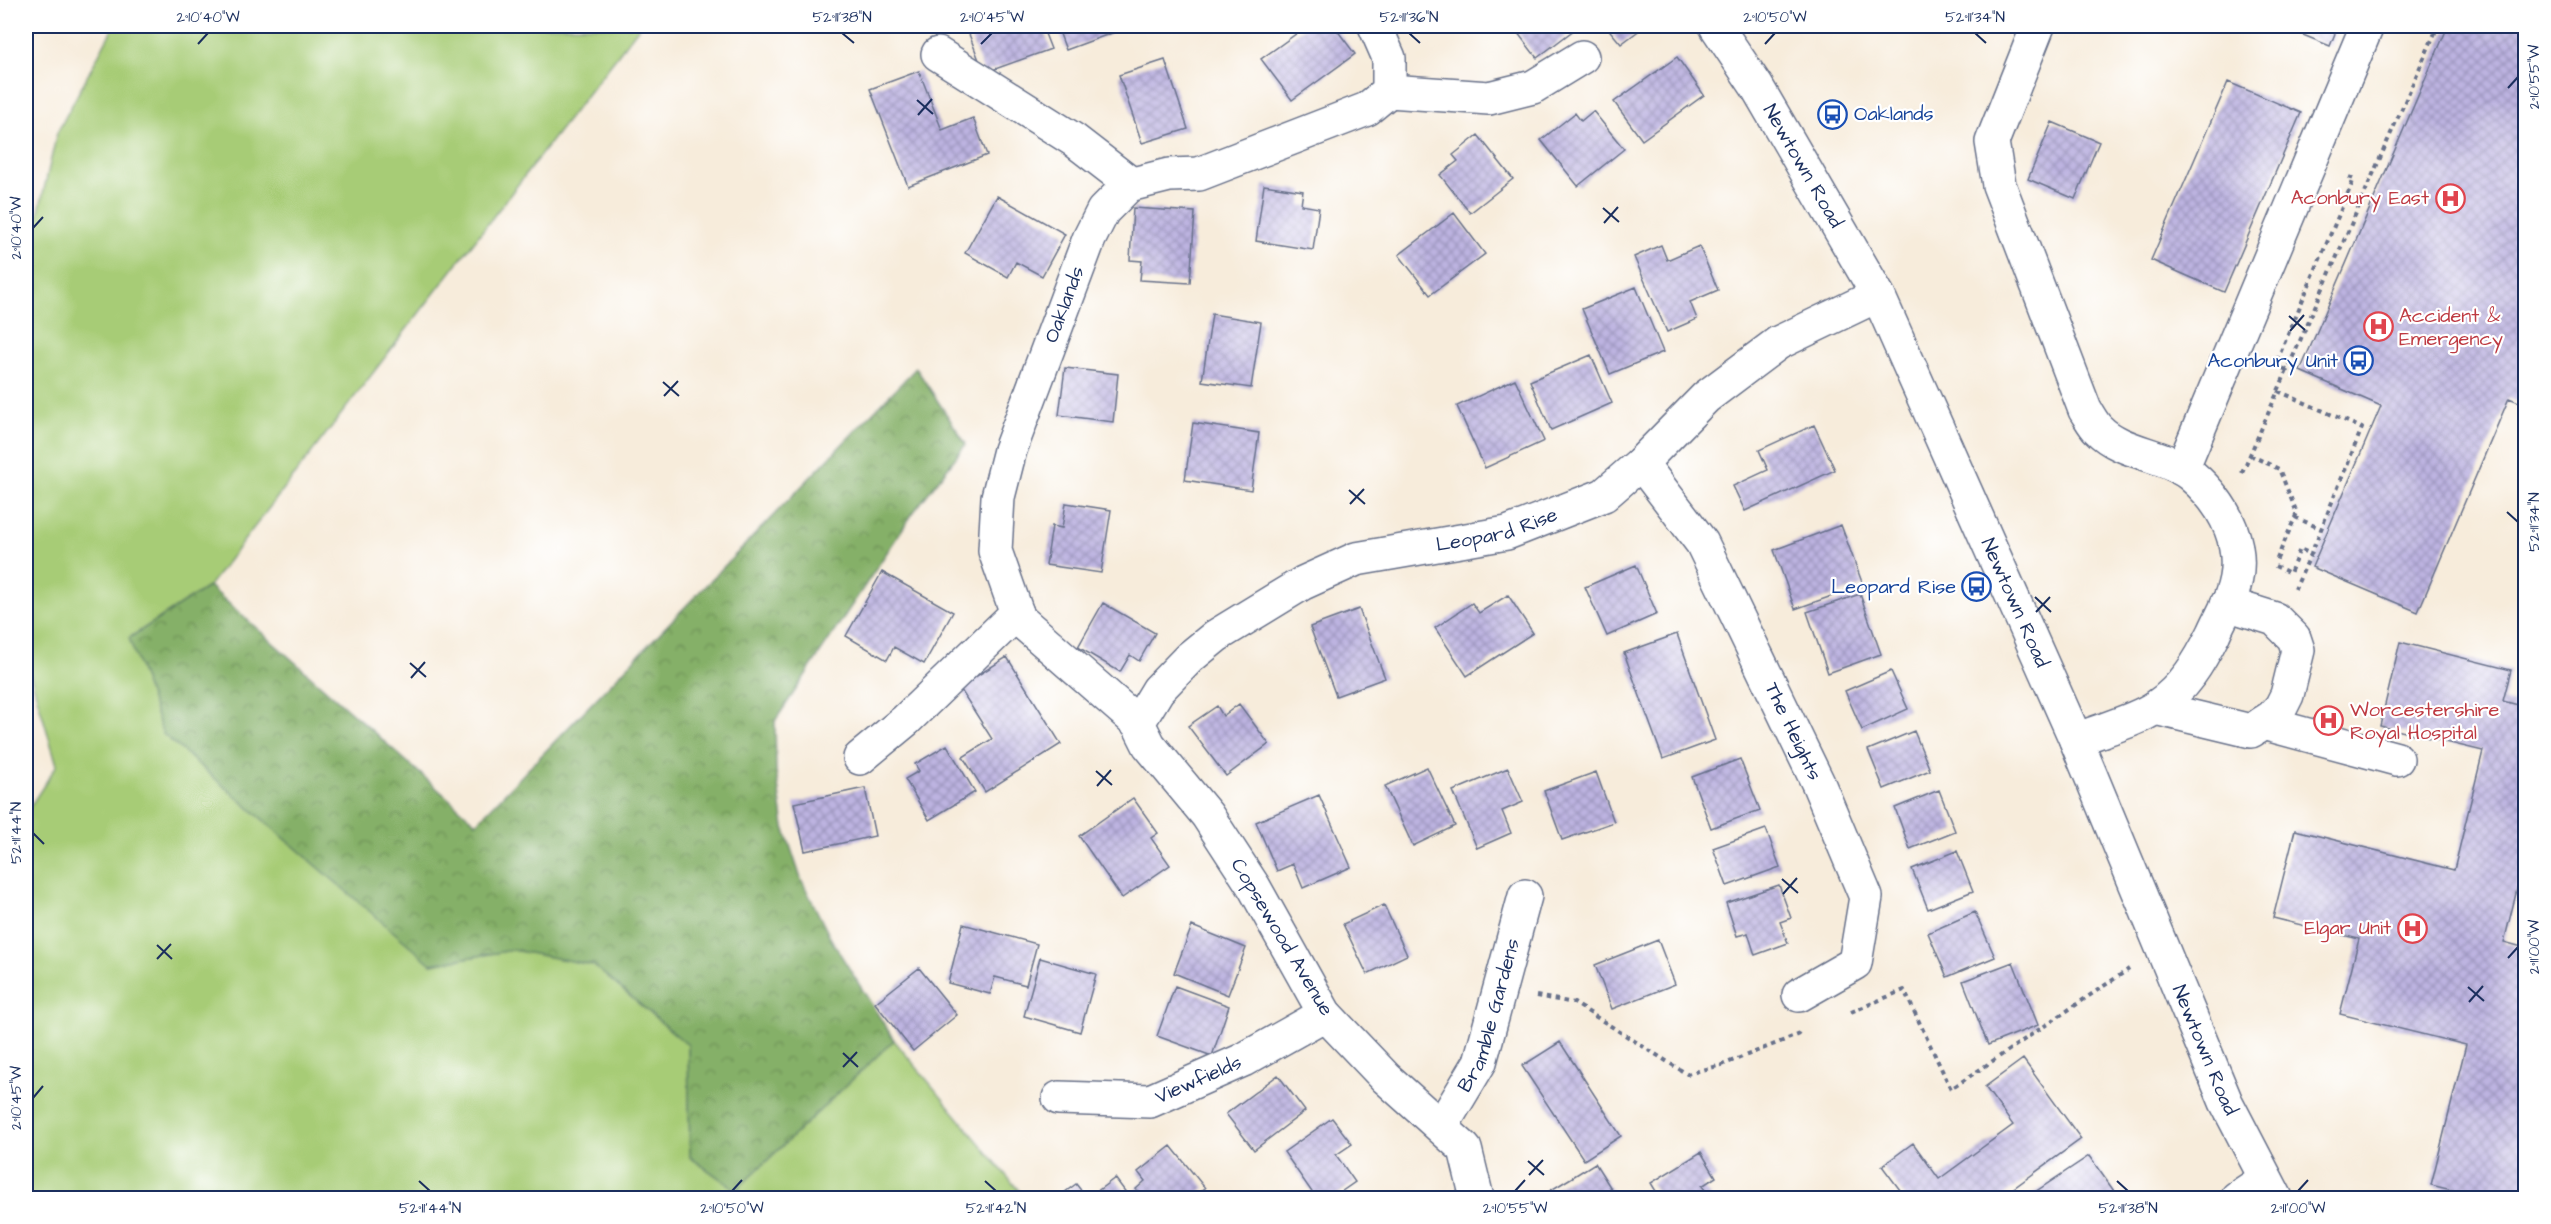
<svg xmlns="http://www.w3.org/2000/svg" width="2551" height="1224" font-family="'Architects Daughter',sans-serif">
  <defs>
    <pattern id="forest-crowns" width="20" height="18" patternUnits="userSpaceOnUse" patternTransform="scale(1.5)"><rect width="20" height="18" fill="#85b067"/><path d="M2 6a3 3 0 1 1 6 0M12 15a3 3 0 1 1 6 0" fill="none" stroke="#6c9058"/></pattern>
    <pattern id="building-cross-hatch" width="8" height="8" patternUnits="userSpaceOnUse" patternTransform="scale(1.5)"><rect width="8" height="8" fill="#bdb4e1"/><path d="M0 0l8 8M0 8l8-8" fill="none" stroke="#9993ba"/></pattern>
  </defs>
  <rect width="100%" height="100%" fill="#fff"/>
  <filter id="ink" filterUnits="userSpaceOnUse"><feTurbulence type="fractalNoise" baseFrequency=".0167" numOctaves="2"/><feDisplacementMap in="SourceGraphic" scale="12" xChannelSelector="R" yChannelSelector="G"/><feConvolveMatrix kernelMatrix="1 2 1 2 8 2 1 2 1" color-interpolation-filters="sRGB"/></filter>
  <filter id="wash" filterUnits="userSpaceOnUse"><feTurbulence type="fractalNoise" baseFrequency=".008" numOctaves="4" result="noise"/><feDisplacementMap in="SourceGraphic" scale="24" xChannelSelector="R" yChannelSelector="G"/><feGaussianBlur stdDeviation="1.35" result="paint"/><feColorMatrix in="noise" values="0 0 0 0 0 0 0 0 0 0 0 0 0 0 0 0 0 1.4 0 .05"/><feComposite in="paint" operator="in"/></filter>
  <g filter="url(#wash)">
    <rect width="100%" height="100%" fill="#f7ecdb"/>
    <path fill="#a7cc76" stroke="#617e6a" stroke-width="1.5" d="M 114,26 L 640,26 L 209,586 L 129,638 L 431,964 L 513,950 L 593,965 L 688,1045 L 690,1157 L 736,1190 L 894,1040 L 1025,1198 L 26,1198 L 26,813 L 57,765 L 26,660 L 26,267 L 57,133 Z"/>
    <path fill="url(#forest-crowns)" stroke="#507062" stroke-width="1.5" d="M 916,368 L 966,444 L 913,513 L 775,721 L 776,771 L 784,827 L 801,879 L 832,941 L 894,1040 L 736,1190 L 690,1157 L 688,1045 L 593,965 L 513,950 L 431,964 L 163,734 L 129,638 L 209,586 L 476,823 Z"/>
    <g id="blocks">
      <path fill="url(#building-cross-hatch)" d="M 977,26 L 1042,26 L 1051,49 L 984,73 L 967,29 Z
        M 1057,26 L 1131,26 L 1066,50 Z
        M 1307,26 L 1334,26 L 1355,54 L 1292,100 L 1261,59 Z
        M 1517,26 L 1579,26 L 1537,58 L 1514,28 Z
        M 1606,26 L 1645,26 L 1621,44 Z
        M 2281,26 L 2338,26 L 2330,46 Z
        M 2448,26 L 2526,26 L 2526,405 L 2509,398 L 2418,612 L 2312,567 L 2381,406 L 2300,371 Z
        M 1677,57 L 1704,95 L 1642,140 L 1614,102 Z
        M 1165,60 L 1188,129 L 1142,143 L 1119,75 Z
        M 919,71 L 942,130 L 973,118 L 987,155 L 908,186 L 870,89 Z
        M 2228,82 L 2301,113 L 2224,292 L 2151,260 Z
        M 1593,111 L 1624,149 L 1578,186 L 1541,140 L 1575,113 L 1581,121 Z
        M 2052,122 L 2099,142 L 2075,199 L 2028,179 Z
        M 1478,135 L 1513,179 L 1470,213 L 1440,175 L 1458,161 L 1453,155 Z
        M 1264,185 L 1303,191 L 1301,205 L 1319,208 L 1313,250 L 1256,241 Z
        M 997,196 L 1065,234 L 1042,276 L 1016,262 L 1008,277 L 965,253 Z
        M 1133,208 L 1195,212 L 1190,283 L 1140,280 L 1142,261 L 1130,260 Z
        M 1454,213 L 1485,254 L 1430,295 L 1399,255 Z
        M 1661,245 L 1667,260 L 1699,246 L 1718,290 L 1690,302 L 1697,319 L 1667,332 L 1634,257 Z
        M 1636,287 L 1663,352 L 1610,374 L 1582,309 Z
        M 1212,314 L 1261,322 L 1251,388 L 1202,381 Z
        M 1591,355 L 1612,403 L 1551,430 L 1530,381 Z
        M 1065,368 L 1118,374 L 1113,422 L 1059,415 Z
        M 1515,379 L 1544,441 L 1485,468 L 1457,406 Z
        M 1193,423 L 1259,433 L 1251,490 L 1185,480 Z
        M 1814,425 L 1835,470 L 1745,511 L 1733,486 L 1768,470 L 1759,450 Z
        M 1066,503 L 1111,510 L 1101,573 L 1046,565 L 1052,526 L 1062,528 Z
        M 1841,525 L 1863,585 L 1795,609 L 1774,550 Z
        M 1636,565 L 1657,614 L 1607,636 L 1585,587 Z
        M 882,572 L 953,612 L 924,664 L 894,647 L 887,660 L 846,636 Z
        M 1860,594 L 1881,654 L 1828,673 L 1807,612 Z
        M 1508,595 L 1533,633 L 1467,676 L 1435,628 L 1472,603 L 1479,613 Z
        M 1103,603 L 1155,633 L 1139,661 L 1130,655 L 1120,672 L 1078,647 Z
        M 1359,609 L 1385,678 L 1336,696 L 1310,627 Z
        M 1677,634 L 1715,740 L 1663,759 L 1624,653 Z
        M 2400,642 L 2511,670 L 2503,701 L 2526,707 L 2526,882 L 2519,881 L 2504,942 L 2526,948 L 2526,1198 L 2484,1198 L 2431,1185 L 2466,1045 L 2340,1014 L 2359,939 L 2273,918 L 2295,830 L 2454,870 L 2483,751 L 2380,726 Z
        M 1007,657 L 1061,744 L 985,792 L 963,757 L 992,739 L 959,687 Z
        M 1891,671 L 1908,709 L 1862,730 L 1845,691 Z
        M 1239,704 L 1269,744 L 1226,776 L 1188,726 L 1217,706 L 1223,716 Z
        M 1914,731 L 1930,770 L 1884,789 L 1868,750 Z
        M 947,745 L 975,792 L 929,820 L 905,779 L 919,771 L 915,764 Z
        M 1740,759 L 1760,810 L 1711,828 L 1692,777 Z
        M 1427,767 L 1455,826 L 1413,846 L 1385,786 Z
        M 1508,768 L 1523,802 L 1502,811 L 1511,833 L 1477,848 L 1453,791 Z
        M 1596,772 L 1614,822 L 1562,840 L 1544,791 Z
        M 865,788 L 875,836 L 805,851 L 794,803 Z
        M 1939,790 L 1955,831 L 1910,849 L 1895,808 Z
        M 1319,795 L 1351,867 L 1303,888 L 1293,864 L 1277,871 L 1256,822 Z
        M 1133,798 L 1158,833 L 1151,838 L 1170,865 L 1122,898 L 1079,836 Z
        M 1766,829 L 1780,867 L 1727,886 L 1713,848 Z
        M 1957,851 L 1973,891 L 1928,909 L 1912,869 Z
        M 1779,885 L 1791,918 L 1780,922 L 1788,943 L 1755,955 L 1748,933 L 1737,936 L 1726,903 Z
        M 1384,905 L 1407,955 L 1367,974 L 1343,924 Z
        M 1975,912 L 1995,957 L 1947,977 L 1928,933 Z
        M 963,924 L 1037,944 L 1026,985 L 995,977 L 990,994 L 948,983 Z
        M 1192,926 L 1246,948 L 1228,995 L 1174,973 Z
        M 1658,940 L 1675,984 L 1612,1009 L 1595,965 Z
        M 1040,958 L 1096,974 L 1080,1032 L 1024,1016 Z
        M 2013,962 L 2038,1025 L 1988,1045 L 1963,981 Z
        M 919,968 L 957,1015 L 913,1051 L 875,1003 Z
        M 1175,986 L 1229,1006 L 1212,1056 L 1157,1036 Z
        M 1560,1042 L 1621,1136 L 1584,1160 L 1522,1066 Z
        M 2023,1059 L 2081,1139 L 2000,1198 L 1906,1198 L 1882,1166 L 1913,1143 L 1939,1179 L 2013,1125 L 1985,1087 Z
        M 1278,1075 L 1305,1111 L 1254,1150 L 1226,1114 Z
        M 1332,1118 L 1352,1144 L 1336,1155 L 1355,1182 L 1332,1198 L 1316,1198 L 1284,1152 Z
        M 1171,1146 L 1205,1188 L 1192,1198 L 1144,1198 L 1136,1189 L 1145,1181 L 1138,1172 Z
        M 1701,1152 L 1716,1177 L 1702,1186 L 1711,1198 L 1660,1198 L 1651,1183 Z
        M 2089,1156 L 2119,1198 L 2035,1198 L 2032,1194 Z
        M 1595,1163 L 1617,1198 L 1538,1198 L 1571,1178 Z
        M 1115,1178 L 1130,1198 L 1088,1198 Z
        M 1076,1184 L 1087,1198 L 1057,1198 Z"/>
    </g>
  </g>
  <g filter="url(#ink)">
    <use href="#blocks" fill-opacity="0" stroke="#68718a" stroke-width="1.5"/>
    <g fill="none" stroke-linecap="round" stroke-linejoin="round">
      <defs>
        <g id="minor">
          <path d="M 2038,26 L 1992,142 L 1999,185 L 2085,410 C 2089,416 2093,424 2098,429 C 2122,454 2164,453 2191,475 C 2226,505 2249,549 2231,596 C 2227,608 2219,621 2214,633 C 2199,663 2184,688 2156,707 C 2136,721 2100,730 2076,740"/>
          <path d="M 938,54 L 1074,140 L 1131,184"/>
          <path d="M 1389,91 L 1489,98 L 1533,87 L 1582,57"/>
          <path id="s1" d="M 1641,463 L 1702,543 L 1818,783 L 1866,897 L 1855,963 L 1799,995"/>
          <path d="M 2182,469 L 2367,26"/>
          <path d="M 2155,708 L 2251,731 L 2272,717 L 2281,707 L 2287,695 L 2298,650 L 2294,638 L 2275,619 L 2227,604"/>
          <path id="s2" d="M 1138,723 L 1019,619 L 995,551 L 998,497 L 1010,450 L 1089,239 L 1103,211 L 1129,185 L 1169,175 L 1199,174 L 1367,109 L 1389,91 L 1389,58 L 1375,26"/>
          <path d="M 2263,723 L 2397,759"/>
          <path d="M 860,758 L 906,720 L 1017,613"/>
          <path id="s3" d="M 1059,1098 L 1150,1101 L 1243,1060 L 1325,1014"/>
          <path id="s4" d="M 1441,1127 L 1480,1062 L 1525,896"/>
          <path id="s5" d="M 1477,1198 L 1465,1149 L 1386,1078 L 1325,1014 L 1254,887 L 1207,815 L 1149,745 L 1138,723 L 1158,690 L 1189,658 L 1216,636 L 1303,583 L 1356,559 L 1507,533 L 1604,495 L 1641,463 L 1706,397 L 1778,343 L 1878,295"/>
          <path d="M 2237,1198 L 2264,1180"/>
        </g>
        <g id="major">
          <path id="s6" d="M 1716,26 L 1757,87 L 1878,295 L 2076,740 L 2226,1102 L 2276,1198"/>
        </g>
      </defs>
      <use href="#minor" stroke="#68718a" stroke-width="36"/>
      <use href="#major" stroke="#68718a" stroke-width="36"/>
      <path stroke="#68718a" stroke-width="4" stroke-dasharray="4.5 4.5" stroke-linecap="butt" d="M 2287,370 L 2275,365 L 2354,179 L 2346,176
        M 2278,391 L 2362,428 L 2311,554
        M 2250,455 L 2279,469 L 2297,513 L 2276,561
        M 2242,473 L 2438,26
        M 2295,517 L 2321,529
        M 2275,566 L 2290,573 L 2300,549 L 2311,554 L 2295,589
        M 1536,996 L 1574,1003 L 1687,1074 L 1722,1065 L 1800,1034
        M 1851,1012 L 1904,990 L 1951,1089 L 2129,969"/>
      <use href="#minor" stroke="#fff" stroke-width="33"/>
      <use href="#major" stroke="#fff" stroke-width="33"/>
    </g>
  </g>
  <path fill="none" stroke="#1b2f5e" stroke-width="2" d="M 842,33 L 854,43M 1409,33 L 1420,43M 1975,33 L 1986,43M 198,44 L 208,33M 981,44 L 992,33M 1765,44 L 1775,33M 2508,88 L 2518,77M 917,100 L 933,114M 918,115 L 932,99M 1603,208 L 1619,222M 1604,223 L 1618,207M 33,228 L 43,217M 2289,316 L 2305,330M 2290,331 L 2304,315M 663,382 L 679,396M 664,396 L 678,381M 1349,490 L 1365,504M 1350,504 L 1364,489M 2507,512 L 2518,522M 2035,597 L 2051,612M 2036,612 L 2050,597M 410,663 L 426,677M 411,678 L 425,662M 1096,771 L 1112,785M 1097,786 L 1111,770M 33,833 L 44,844M 1782,879 L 1798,893M 1783,894 L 1797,878M 157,945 L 172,959M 2508,958 L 2518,947M 157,959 L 171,944M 2468,987 L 2484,1001M 2469,1002 L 2483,986M 843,1053 L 858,1067M 843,1067 L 857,1052M 33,1098 L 43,1086M 1528,1161 L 1544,1175M 1529,1175 L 1543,1160M 419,1181 L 430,1191M 985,1181 L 996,1191M 2117,1181 L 2128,1191M 732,1191 L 742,1180M 1515,1191 L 1525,1180M 2298,1191 L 2308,1180"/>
  <defs>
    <symbol id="bus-ring" viewBox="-11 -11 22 22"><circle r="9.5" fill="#fff" stroke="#1a4fb4" stroke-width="1.5"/><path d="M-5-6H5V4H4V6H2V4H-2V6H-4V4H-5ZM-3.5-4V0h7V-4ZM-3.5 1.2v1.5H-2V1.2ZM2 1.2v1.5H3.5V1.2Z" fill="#1a4fb4"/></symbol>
    <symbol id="hospital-ring" viewBox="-11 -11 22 22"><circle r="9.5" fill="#fff" stroke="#e0444e" stroke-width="1.5"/><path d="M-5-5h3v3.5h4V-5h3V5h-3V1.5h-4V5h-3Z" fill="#e0444e"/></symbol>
  </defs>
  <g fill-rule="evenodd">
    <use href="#bus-ring" x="1816" y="98" width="33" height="33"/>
    <use href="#hospital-ring" x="2434" y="182" width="33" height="33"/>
    <use href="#hospital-ring" x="2362" y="310" width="33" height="33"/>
    <use href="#bus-ring" x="2342" y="344" width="33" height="33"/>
    <use href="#bus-ring" x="1960" y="570" width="33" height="33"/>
    <use href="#hospital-ring" x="2312" y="704" width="33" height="33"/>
    <use href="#hospital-ring" x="2396" y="912" width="33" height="33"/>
  </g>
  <g text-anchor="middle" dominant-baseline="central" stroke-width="4.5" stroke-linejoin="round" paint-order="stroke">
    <g font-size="20" fill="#164399" stroke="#fff" text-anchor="end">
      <text x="1854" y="114" text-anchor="start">Oaklands</text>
      <text x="2338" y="361">Aconbury Unit</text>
      <text x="1956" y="587">Leopard Rise</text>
    </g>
    <g font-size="20" fill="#1b2f5e" stroke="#fff">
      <text stroke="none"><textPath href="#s6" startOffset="165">Newtown Road</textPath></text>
      <text stroke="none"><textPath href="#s2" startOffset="488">Oaklands</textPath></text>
      <text stroke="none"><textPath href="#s5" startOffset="1014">Leopard Rise</textPath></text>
      <text stroke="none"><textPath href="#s6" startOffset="651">Newtown Road</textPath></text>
      <text stroke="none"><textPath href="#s1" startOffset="310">The Heights</textPath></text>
      <text transform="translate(1282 937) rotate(59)">Copsewood Avenue</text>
      <text stroke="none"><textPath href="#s4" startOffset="123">Bramble Gardens</textPath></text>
      <text stroke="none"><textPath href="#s6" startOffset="1137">Newtown Road</textPath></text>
      <text stroke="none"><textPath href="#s3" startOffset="144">Viewfields</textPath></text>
    </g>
    <g font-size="20" fill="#be3a42" stroke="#fff" text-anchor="end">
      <text x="2429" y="198">Aconbury East</text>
      <text x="2399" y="316" text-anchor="start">Accident &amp;<tspan x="2399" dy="23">Emergency</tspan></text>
      <text x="2350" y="710" text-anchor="start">Worcestershire<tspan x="2350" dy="23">Royal Hospital</tspan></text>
      <text x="2391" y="928">Elgar Unit</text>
    </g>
  </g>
  <rect width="2551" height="1224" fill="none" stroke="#fff" stroke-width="66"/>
  <rect x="33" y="33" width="2485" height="1158" fill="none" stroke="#1b2f5e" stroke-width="2"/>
  <g font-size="15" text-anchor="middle" fill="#1b2f5e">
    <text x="208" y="22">2°10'40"W</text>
    <text x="842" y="22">52°11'38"N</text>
    <text x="992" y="22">2°10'45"W</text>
    <text x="1409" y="22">52°11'36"N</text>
    <text x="1775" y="22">2°10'50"W</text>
    <text x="1975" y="22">52°11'34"N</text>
    <text transform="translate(2534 77) rotate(-90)" y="5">2°10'55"W</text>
    <text transform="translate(16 228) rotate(-90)" y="5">2°10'40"W</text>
    <text transform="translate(2534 522) rotate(-90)" y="5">52°11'34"N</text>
    <text transform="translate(16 833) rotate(-90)" y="5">52°11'44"N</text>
    <text transform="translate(2534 947) rotate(-90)" y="5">2°11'00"W</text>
    <text transform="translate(16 1098) rotate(-90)" y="5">2°10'45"W</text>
    <text x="430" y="1213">52°11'44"N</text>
    <text x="732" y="1213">2°10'50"W</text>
    <text x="996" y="1213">52°11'42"N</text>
    <text x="1515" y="1213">2°10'55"W</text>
    <text x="2128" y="1213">52°11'38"N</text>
    <text x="2298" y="1213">2°11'00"W</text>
  </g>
</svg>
